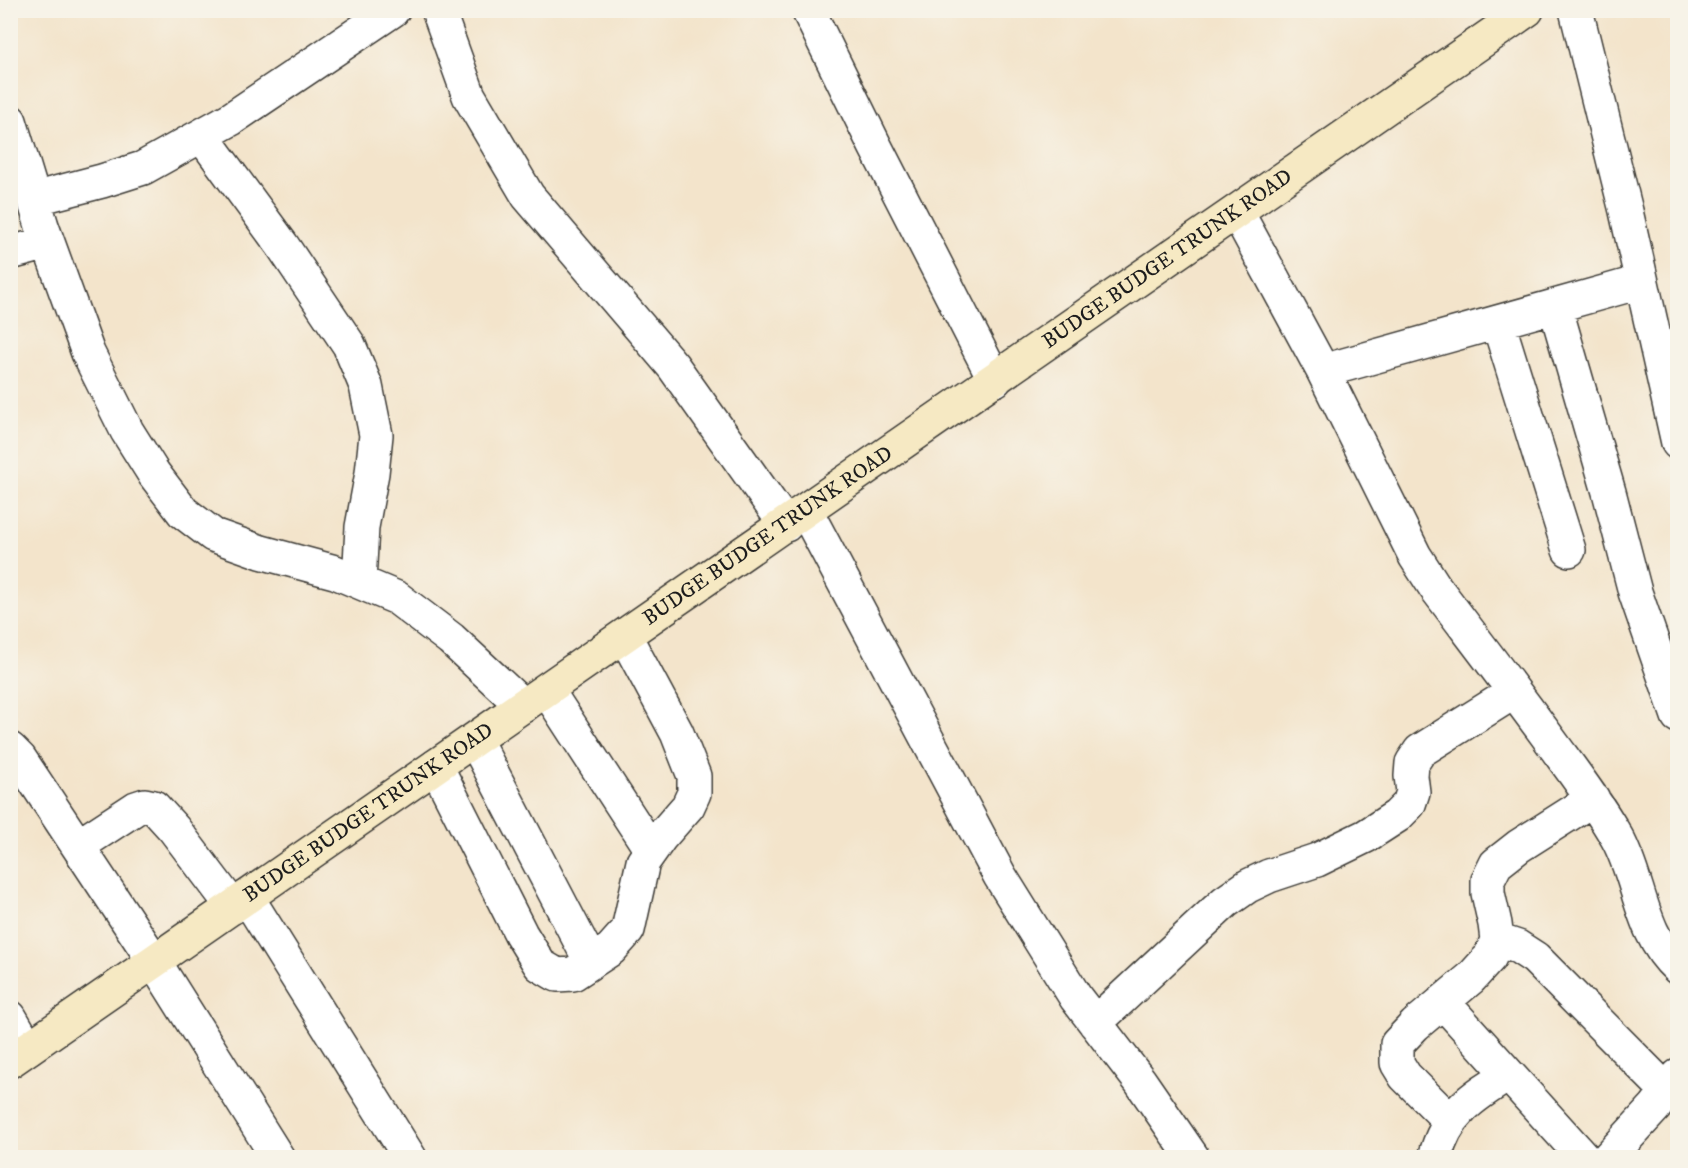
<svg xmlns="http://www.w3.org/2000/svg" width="1688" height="1168" font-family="'IM FELL DW Pica',serif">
  <rect width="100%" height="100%" fill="#f7f3e8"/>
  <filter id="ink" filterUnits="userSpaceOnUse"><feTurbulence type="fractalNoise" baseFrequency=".0167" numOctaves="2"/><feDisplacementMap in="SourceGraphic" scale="12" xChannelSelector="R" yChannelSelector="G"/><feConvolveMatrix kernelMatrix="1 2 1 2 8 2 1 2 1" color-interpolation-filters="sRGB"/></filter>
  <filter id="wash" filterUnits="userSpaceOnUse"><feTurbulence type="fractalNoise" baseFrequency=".008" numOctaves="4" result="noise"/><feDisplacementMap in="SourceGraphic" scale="24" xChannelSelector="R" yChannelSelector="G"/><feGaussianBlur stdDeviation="1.35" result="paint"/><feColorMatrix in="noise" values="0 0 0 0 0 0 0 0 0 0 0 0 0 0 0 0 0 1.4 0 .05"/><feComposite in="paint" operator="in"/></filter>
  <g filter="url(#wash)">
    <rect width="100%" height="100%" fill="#f3e4cb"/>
  </g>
  <g filter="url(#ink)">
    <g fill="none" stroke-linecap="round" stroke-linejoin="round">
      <defs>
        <path id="minor" d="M 438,10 L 469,96 L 528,196 L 673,366 L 786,525
          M 808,10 L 875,146 L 995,380
          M 1576,10 L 1626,211 L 1678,443
          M 10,121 L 42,226 L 88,353 L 127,431 L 154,474 L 183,512 L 213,535 L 261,552 L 335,572 L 397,598 L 451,639 L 523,706
          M 202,136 L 282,245 L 349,345 L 366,386 L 376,435 L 372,473 L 362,527 L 359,582
          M 33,199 L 102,181 L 143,168 L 231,119 L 393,10
          M 1237,212 L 1323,371 L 1415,556 L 1435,587 C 1475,640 1516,693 1555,747 C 1577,777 1599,806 1617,838 C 1640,879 1640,934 1678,968
          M 10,253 L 48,243
          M 1555,306 L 1609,492 L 1635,592 L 1678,716
          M 1498,322 L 1569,550
          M 1323,371 L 1640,282
          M 806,511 L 1000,876 L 1076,998 L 1140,1081 L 1193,1158
          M 547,690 L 651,850
          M 475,740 L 591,962
          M 10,749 L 20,759 L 154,961 L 278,1158
          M 436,766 L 521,934 L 540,965 L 557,975 L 573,974 L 611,949 L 628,930 L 643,862 L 660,838 L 688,806 L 694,793 L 694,776 L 677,733 L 625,636
          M 78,846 L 136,808 L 145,805 L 154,807 L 174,829 L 233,907
          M 247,897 L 410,1158
          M 1497,940 L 1518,947 L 1535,958 L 1667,1091
          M 1443,1002 L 1584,1158
          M 10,1017 L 28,1048
          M 1095,1023 L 1225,902 L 1248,886 L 1269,876 L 1317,860 L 1366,836 L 1397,816 L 1409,804 L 1413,792 L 1411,776 L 1412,763 L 1420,751 L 1514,692
          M 1451,1122 L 1405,1076 L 1397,1063 L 1397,1044 L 1415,1025 L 1471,978 L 1490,957 L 1497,940 L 1495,924 L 1488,893 L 1488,880 L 1496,864 L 1519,846 L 1593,799
          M 1435,1158 C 1446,1114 1472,1097 1508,1075
          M 1608,1158 L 1655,1107 L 1678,1076"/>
        <g id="secondary">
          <path id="s1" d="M 10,1061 L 1527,10"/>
        </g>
      </defs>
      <use href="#minor" stroke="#3c3a36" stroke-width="36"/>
      <use href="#secondary" stroke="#3c3a36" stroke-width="36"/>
      <use href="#minor" stroke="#fff" stroke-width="33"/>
      <use href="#secondary" stroke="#f6e9c3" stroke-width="33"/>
    </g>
  </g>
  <g text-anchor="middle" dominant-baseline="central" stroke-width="4.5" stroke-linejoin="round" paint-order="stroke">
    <g font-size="21" fill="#1c1c1c" stroke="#f7f3e8">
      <text stroke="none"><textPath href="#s1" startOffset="1408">BUDGE BUDGE TRUNK ROAD</textPath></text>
      <text stroke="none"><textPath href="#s1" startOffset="922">BUDGE BUDGE TRUNK ROAD</textPath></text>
      <text stroke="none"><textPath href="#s1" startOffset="436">BUDGE BUDGE TRUNK ROAD</textPath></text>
    </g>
  </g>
  <rect width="1688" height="1168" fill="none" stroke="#f7f3e8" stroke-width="36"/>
</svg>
